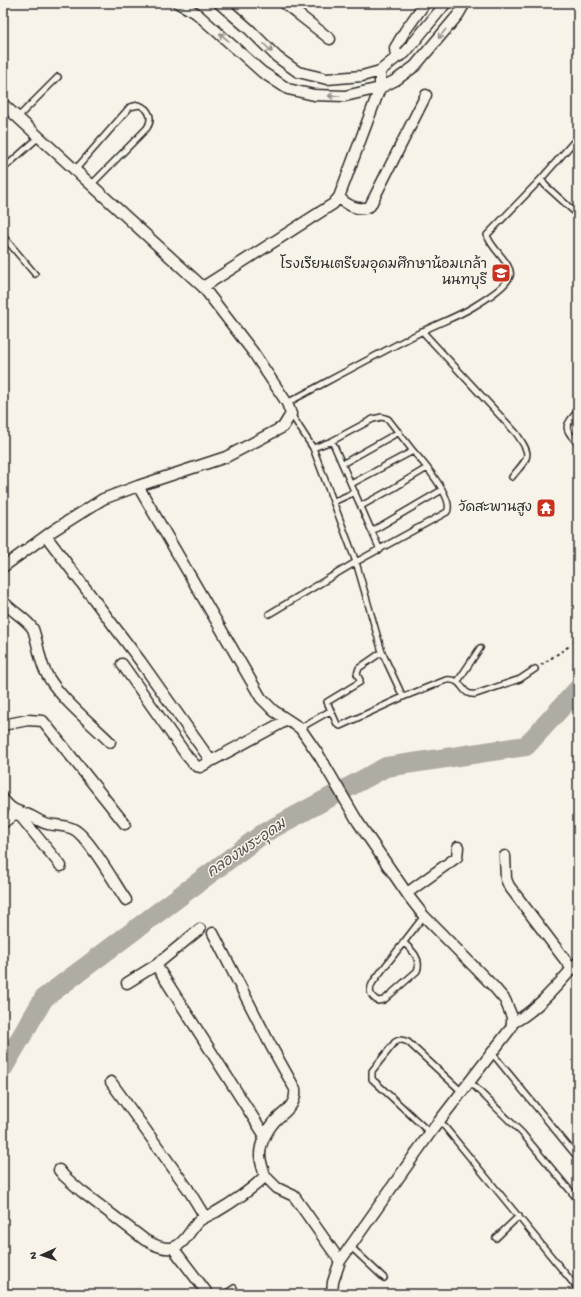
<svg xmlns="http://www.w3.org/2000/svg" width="581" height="1297" font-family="'Gochi Hand','Playpen Sans Thai',sans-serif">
  <rect width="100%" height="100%" fill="#f7f3e8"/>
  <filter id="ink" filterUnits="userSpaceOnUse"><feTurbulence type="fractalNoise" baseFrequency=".025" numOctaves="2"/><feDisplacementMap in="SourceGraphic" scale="8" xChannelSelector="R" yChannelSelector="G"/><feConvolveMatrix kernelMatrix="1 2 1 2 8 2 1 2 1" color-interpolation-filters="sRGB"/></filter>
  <g filter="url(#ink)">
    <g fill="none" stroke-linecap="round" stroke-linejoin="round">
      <path stroke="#afaca4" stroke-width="20" d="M 3,1068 L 44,998 L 264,833 L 386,767 L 526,746 L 578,689"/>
      <defs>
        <path id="service" d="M 18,117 L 58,77
          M 3,169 L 39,137
          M 75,170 L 130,107 L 139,105 C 150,109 153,119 147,128 L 91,185
          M 541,179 L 578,137
          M 3,236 L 35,274
          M 422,331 L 516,433 C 533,457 529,456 512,477
          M 287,403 C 332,379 376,355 421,332 C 438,323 457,317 473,307 C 483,301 507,286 510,276 C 514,265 490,248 487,235 L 541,179 L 545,185 L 578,215
          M 578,411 C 563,428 564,427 578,444
          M 291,414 L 313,448 L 356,562 L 382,652 L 403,697
          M 332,441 L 380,550
          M 313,448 L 332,441 L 373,419 L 382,417 L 388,419 L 413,451
          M 342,464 L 399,432
          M 333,502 L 355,492
          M 361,506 L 392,489 L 427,468
          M 372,531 L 442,490
          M 269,614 L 356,562 L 447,512 C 455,499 422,461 413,451 L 351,484
          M 577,641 L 578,640
          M 382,652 L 359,668 L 357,674 L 360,680 L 360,682 L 327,702 L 337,724 L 340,726 L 403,697 L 446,680 C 466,678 459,696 476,694 L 520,679 L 535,669
          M 458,681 L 480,648
          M 300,728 L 330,711
          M 403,942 C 412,950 422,959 417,971 L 384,1000 L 378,1001 C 370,996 368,991 373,982 L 424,916
          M 492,1053 L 578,1158
          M 469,1081 L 522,1133 L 578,1200
          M 440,1121 L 578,1289
          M 430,1133 L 372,1079 L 372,1071 L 395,1042 C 400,1039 403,1040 408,1042 L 461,1091
          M 496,1238 L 519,1216
          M 351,1247 L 384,1278
          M 225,1294 L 234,1288"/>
        <path id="minor" d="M 178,3 L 196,13 L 262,72 L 288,89 L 314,95 L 345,96 L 380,88 L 396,80 L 415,66 L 458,15 L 465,3
          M 219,3 L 249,29 L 277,57 L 298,72 L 327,79 L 362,76 L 380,71 L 396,58 L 405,53 L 446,3
          M 284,3 L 330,39
          M 396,58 L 395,48 L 405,31 L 425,3
          M 3,104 L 203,287 L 253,352 L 287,403 L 291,414 L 283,427 L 226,457 L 138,486 L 103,499 L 54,530 L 3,567
          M 339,197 C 346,205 360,212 370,206 L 426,95
          M 203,287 L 333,204 L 339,197 L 380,88 L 380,71
          M 138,486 L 261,698 L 274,711 L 300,728 L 320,757 L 358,822 L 410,898 L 424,916 L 494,987 L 505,1000 L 512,1017 L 512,1023 L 511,1028 L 430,1133 L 340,1261 L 333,1282 L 332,1294
          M 46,536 L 141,662 L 211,761
          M 3,601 C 12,612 26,618 33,629 C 38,643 39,658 45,671 C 56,695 91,723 110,742
          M 122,664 L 187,756 L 196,766 L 200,767 L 287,720
          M 3,725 L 28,720 L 43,721 L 125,824
          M 3,799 C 14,813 17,810 31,816 C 37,819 42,823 48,824 C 57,826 67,825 75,830 C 90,839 115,884 126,900
          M 3,823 L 17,812 L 61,866
          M 505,856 L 506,879 L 509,886 L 572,969
          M 407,893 L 457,857 L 458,847
          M 213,933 L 271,1046 L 295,1089 C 297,1105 285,1111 275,1121 C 267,1130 260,1143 260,1155 C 260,1161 263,1169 265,1176
          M 156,965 L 200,929
          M 127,983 L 156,965 L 265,1136
          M 512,1023 C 536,1012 561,981 578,962
          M 111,1082 L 188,1189 L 205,1217
          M 59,1170 L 64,1176 L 81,1191 L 145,1240 C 153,1244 165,1251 174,1247 C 185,1244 191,1228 199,1221 C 204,1217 210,1215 216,1212 C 230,1204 254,1188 265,1176 L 277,1188 L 294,1196 L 340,1261
          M 173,1248 L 208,1294"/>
      </defs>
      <use href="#service" stroke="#2b2b2b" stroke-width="8"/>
      <use href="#minor" stroke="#2b2b2b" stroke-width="13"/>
      <path stroke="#2b2b2b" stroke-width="2" stroke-dasharray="3 3" stroke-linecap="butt" d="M 541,665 L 571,645"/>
      <use href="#service" stroke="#f7f3e8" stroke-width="5"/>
      <use href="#minor" stroke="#f7f3e8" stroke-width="10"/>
    </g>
    <defs><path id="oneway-shaft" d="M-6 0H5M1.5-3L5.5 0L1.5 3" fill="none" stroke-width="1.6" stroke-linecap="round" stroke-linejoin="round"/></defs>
    <g stroke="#918f8a">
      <use href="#oneway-shaft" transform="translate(442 34) rotate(129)"/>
      <use href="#oneway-shaft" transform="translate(224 37) rotate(-139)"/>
      <use href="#oneway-shaft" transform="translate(268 48) rotate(45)"/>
      <use href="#oneway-shaft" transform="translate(334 96) rotate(-179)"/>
    </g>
  </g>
  <defs>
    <symbol id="school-square" viewBox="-11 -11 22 22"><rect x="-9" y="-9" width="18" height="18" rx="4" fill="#c8321e" stroke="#f7f3e8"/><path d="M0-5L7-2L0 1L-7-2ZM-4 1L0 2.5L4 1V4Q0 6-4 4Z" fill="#fff"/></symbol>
    <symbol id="temple-square" viewBox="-11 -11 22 22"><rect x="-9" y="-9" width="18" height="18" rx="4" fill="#c8321e" stroke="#f7f3e8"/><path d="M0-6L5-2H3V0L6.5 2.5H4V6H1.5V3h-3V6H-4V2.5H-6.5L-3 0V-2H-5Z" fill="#fff"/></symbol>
  </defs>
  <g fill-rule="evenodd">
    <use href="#school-square" x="490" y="262" width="22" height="22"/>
    <use href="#temple-square" x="535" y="497" width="22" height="22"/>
  </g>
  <g text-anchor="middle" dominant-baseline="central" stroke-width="3" stroke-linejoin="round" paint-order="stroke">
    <g font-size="14" fill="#2b2b2b" stroke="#f7f3e8" text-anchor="end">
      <text x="487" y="265">โรงเรียนเตรียมอุดมศึกษาน้อมเกล้า<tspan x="487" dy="16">นนทบุรี</tspan></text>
      <text x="532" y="508">วัดสะพานสูง</text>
    </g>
    <g font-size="15" font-style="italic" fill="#53524f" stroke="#f7f3e8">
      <text transform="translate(247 849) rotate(-34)">คลองพระอุดม</text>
    </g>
  </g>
  <rect width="581" height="1297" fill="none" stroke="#f7f3e8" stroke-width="16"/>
  <rect x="8" y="8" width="565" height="1281" fill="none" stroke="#2b2b2b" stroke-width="1.5" filter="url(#ink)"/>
  <g transform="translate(42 1255) rotate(267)" stroke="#f7f3e8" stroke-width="3" paint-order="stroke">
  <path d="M0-3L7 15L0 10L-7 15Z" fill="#2b2b2b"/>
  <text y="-6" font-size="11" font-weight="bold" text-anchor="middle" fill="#2b2b2b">N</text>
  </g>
</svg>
